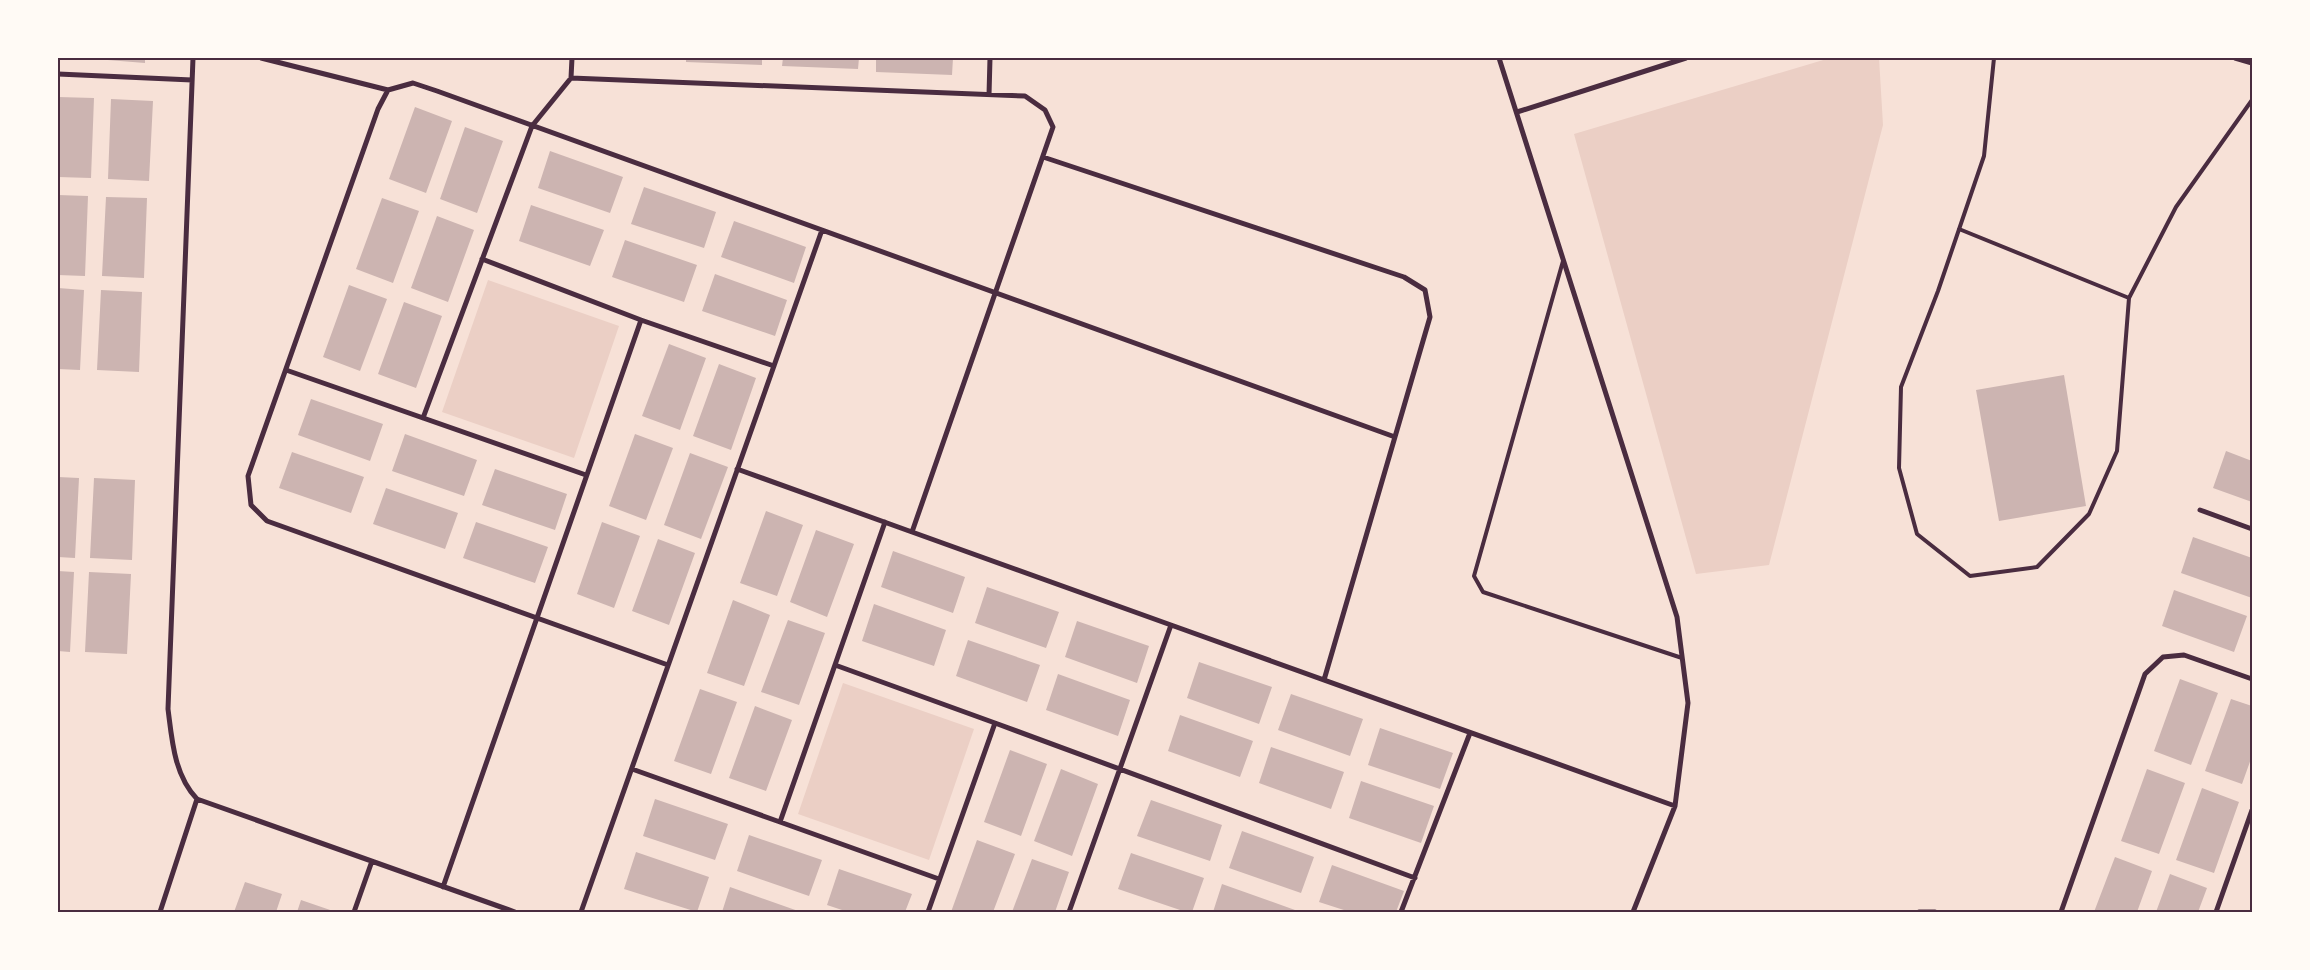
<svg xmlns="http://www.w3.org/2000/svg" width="2310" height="970" font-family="'Space Grotesk',sans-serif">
  <rect width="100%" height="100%" fill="#f7e1d7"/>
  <path fill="#ebcfc5" d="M 1830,58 L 1879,58 L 1883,125 L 1769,565 L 1696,574 L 1574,134 Z
    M 488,280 L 619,326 L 574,458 L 442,412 Z
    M 843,683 L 974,729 L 929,860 L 798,814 Z"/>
  <path fill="#ccb4b1" d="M 83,58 L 145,58 L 145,63 Z
    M 686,58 L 762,58 L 762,65 L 686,62 Z
    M 783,58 L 859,58 L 858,69 L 782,66 Z
    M 876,58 L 953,58 L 952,75 L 876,72 Z
    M 58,97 L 94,98 L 91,178 L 58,177 Z
    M 111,99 L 153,101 L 149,181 L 108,179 Z
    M 415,107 L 452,121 L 426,193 L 389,179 Z
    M 465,127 L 503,141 L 477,213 L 440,199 Z
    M 550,151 L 623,177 L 610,213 L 538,188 Z
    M 644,187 L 716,212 L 704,248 L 631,224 Z
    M 58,195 L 88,196 L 85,276 L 58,275 Z
    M 106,197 L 147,198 L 144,278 L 102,276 Z
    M 382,198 L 419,211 L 393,283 L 356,269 Z
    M 531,205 L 604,230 L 590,266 L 519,241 Z
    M 437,216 L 474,230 L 448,302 L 411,288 Z
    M 734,221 L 806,247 L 794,283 L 721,257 Z
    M 625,240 L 697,265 L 684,302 L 612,277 Z
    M 715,274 L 787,300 L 775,336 L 702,311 Z
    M 349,285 L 387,299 L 360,371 L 323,357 Z
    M 58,288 L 84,290 L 80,370 L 58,369 Z
    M 101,290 L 142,292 L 139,372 L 97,370 Z
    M 404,302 L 442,316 L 416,388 L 378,374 Z
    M 669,344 L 706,358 L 680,430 L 642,416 Z
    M 719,364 L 756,378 L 731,450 L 693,436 Z
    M 2064,375 L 2086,506 L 1999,521 L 1976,390 Z
    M 311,399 L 383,424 L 370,461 L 298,435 Z
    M 405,434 L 477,460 L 464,496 L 392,471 Z
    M 635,434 L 673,448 L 646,520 L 609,506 Z
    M 2226,451 L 2252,461 L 2252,502 L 2213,488 Z
    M 292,452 L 364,477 L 351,513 L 279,488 Z
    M 690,453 L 728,467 L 701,539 L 664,525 Z
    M 495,469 L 567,494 L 555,530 L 482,505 Z
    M 58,477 L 79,478 L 75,558 L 58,557 Z
    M 94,478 L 135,480 L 132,560 L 90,558 Z
    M 386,488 L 458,513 L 445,549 L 373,524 Z
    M 766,511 L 803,525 L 777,596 L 740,583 Z
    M 476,522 L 548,547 L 535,583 L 463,558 Z
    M 602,522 L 640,536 L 614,608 L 577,594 Z
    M 816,530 L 854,544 L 827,617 L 790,602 Z
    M 2193,537 L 2252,558 L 2252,598 L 2181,573 Z
    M 658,539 L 695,553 L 669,625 L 632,611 Z
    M 893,551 L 965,577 L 953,613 L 881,587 Z
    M 58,571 L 74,572 L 70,652 L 58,651 Z
    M 89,572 L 131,574 L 127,654 L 85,652 Z
    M 987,587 L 1059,612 L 1046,648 L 975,623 Z
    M 2174,590 L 2247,616 L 2234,652 L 2162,626 Z
    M 733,600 L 770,615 L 744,686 L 707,673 Z
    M 874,604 L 946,630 L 934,666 L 862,641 Z
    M 788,620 L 825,633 L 799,705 L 761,692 Z
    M 1077,621 L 1149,646 L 1137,683 L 1065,657 Z
    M 968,640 L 1040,665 L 1027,702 L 956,676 Z
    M 1199,662 L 1272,687 L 1259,724 L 1187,698 Z
    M 1058,674 L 1130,700 L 1118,736 L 1046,710 Z
    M 2180,679 L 2218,693 L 2191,765 L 2154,751 Z
    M 700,689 L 737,702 L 711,774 L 674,761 Z
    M 1291,694 L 1363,719 L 1350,756 L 1278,730 Z
    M 2231,699 L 2252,706 L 2252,756 L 2242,784 L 2205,771 Z
    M 755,706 L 792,720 L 766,791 L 729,778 Z
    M 1180,715 L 1253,741 L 1240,777 L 1168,751 Z
    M 1380,728 L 1453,753 L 1440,789 L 1368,765 Z
    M 1271,747 L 1344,772 L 1331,809 L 1259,783 Z
    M 1010,750 L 1047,764 L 1021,836 L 984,822 Z
    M 1061,769 L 1098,784 L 1072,856 L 1034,841 Z
    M 2147,769 L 2185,783 L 2159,854 L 2121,841 Z
    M 1361,781 L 1434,806 L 1421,843 L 1349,818 Z
    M 2202,788 L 2239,802 L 2214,873 L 2176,860 Z
    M 655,799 L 728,824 L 715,860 L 643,836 Z
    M 1151,800 L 1222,825 L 1210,861 L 1137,836 Z
    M 1242,831 L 1314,857 L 1301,893 L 1229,868 Z
    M 749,835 L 822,860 L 809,896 L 737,871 Z
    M 977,840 L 1015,854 L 993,912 L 951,912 Z
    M 636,852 L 709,877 L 697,912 L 624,889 Z
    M 1131,853 L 1204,878 L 1192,912 L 1186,912 L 1118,889 Z
    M 2115,857 L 2152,871 L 2137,912 L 2094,912 Z
    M 1032,859 L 1069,872 L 1055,912 L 1012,912 Z
    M 1332,865 L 1404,891 L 1396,912 L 1350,912 L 1319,902 Z
    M 839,869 L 912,894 L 905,912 L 848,912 L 827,905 Z
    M 2170,874 L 2207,888 L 2198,912 L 2156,912 Z
    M 245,882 L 282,894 L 276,912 L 234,912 Z
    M 1222,884 L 1295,910 L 1294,912 L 1213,912 Z
    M 730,887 L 801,912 L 722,912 Z
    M 301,900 L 336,912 L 297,912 Z"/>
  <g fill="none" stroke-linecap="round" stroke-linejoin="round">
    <path stroke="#4a2c40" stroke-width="4" d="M 1994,58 L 1984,156 L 1938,291 L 1901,387 L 1899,468 L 1917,534 L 1970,576 L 2037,567 L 2089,514 L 2117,451 L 2129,298 L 2176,207 L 2252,100
      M 1959,229 L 2129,298
      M 1563,261 L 1474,576 L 1483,592 L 1682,658"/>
    <path stroke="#4a2c40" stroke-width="5" d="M 193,58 L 168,709 C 172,740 174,775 197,799 L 515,912
      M 261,58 L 388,90
      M 572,58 L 571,78 L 1025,96 L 1045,110 L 1053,127 L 912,532 L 737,469
      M 1499,58 L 1677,617 L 1688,703 L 1675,806 L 1633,912
      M 2235,58 L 2252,63
      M 58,74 L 192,80
      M 989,95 L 990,58
      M 1517,112 L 1686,58
      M 1043,157 L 1404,277 L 1425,290 L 1430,317 L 1324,680
      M 482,259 L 641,320
      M 286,370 L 586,475
      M 423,418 L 532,126 L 571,78
      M 2200,510 L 2252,529
      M 912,532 L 1171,625
      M 668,665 L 267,521 L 251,505 L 248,476 L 378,109 L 388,90 L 413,83 L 437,91 L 1395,437
      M 835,665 L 995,723
      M 632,769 L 780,822 L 885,522
      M 780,822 L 939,879
      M 443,887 L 641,320 L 774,366
      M 160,912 L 197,799
      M 354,912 L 372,861
      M 581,912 L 822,230
      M 928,912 L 995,723 L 1415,878
      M 1069,912 L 1171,625 L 1675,806
      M 1401,912 L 1470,733
      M 1919,912 L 1935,912
      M 2061,912 L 2145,674 L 2163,657 L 2184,655 L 2252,679
      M 2216,912 L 2252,810"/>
  </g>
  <rect width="2310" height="970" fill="none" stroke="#fffaf5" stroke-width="118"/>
  <rect x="59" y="59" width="2192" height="852" fill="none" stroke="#4a2c40" stroke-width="2"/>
</svg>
